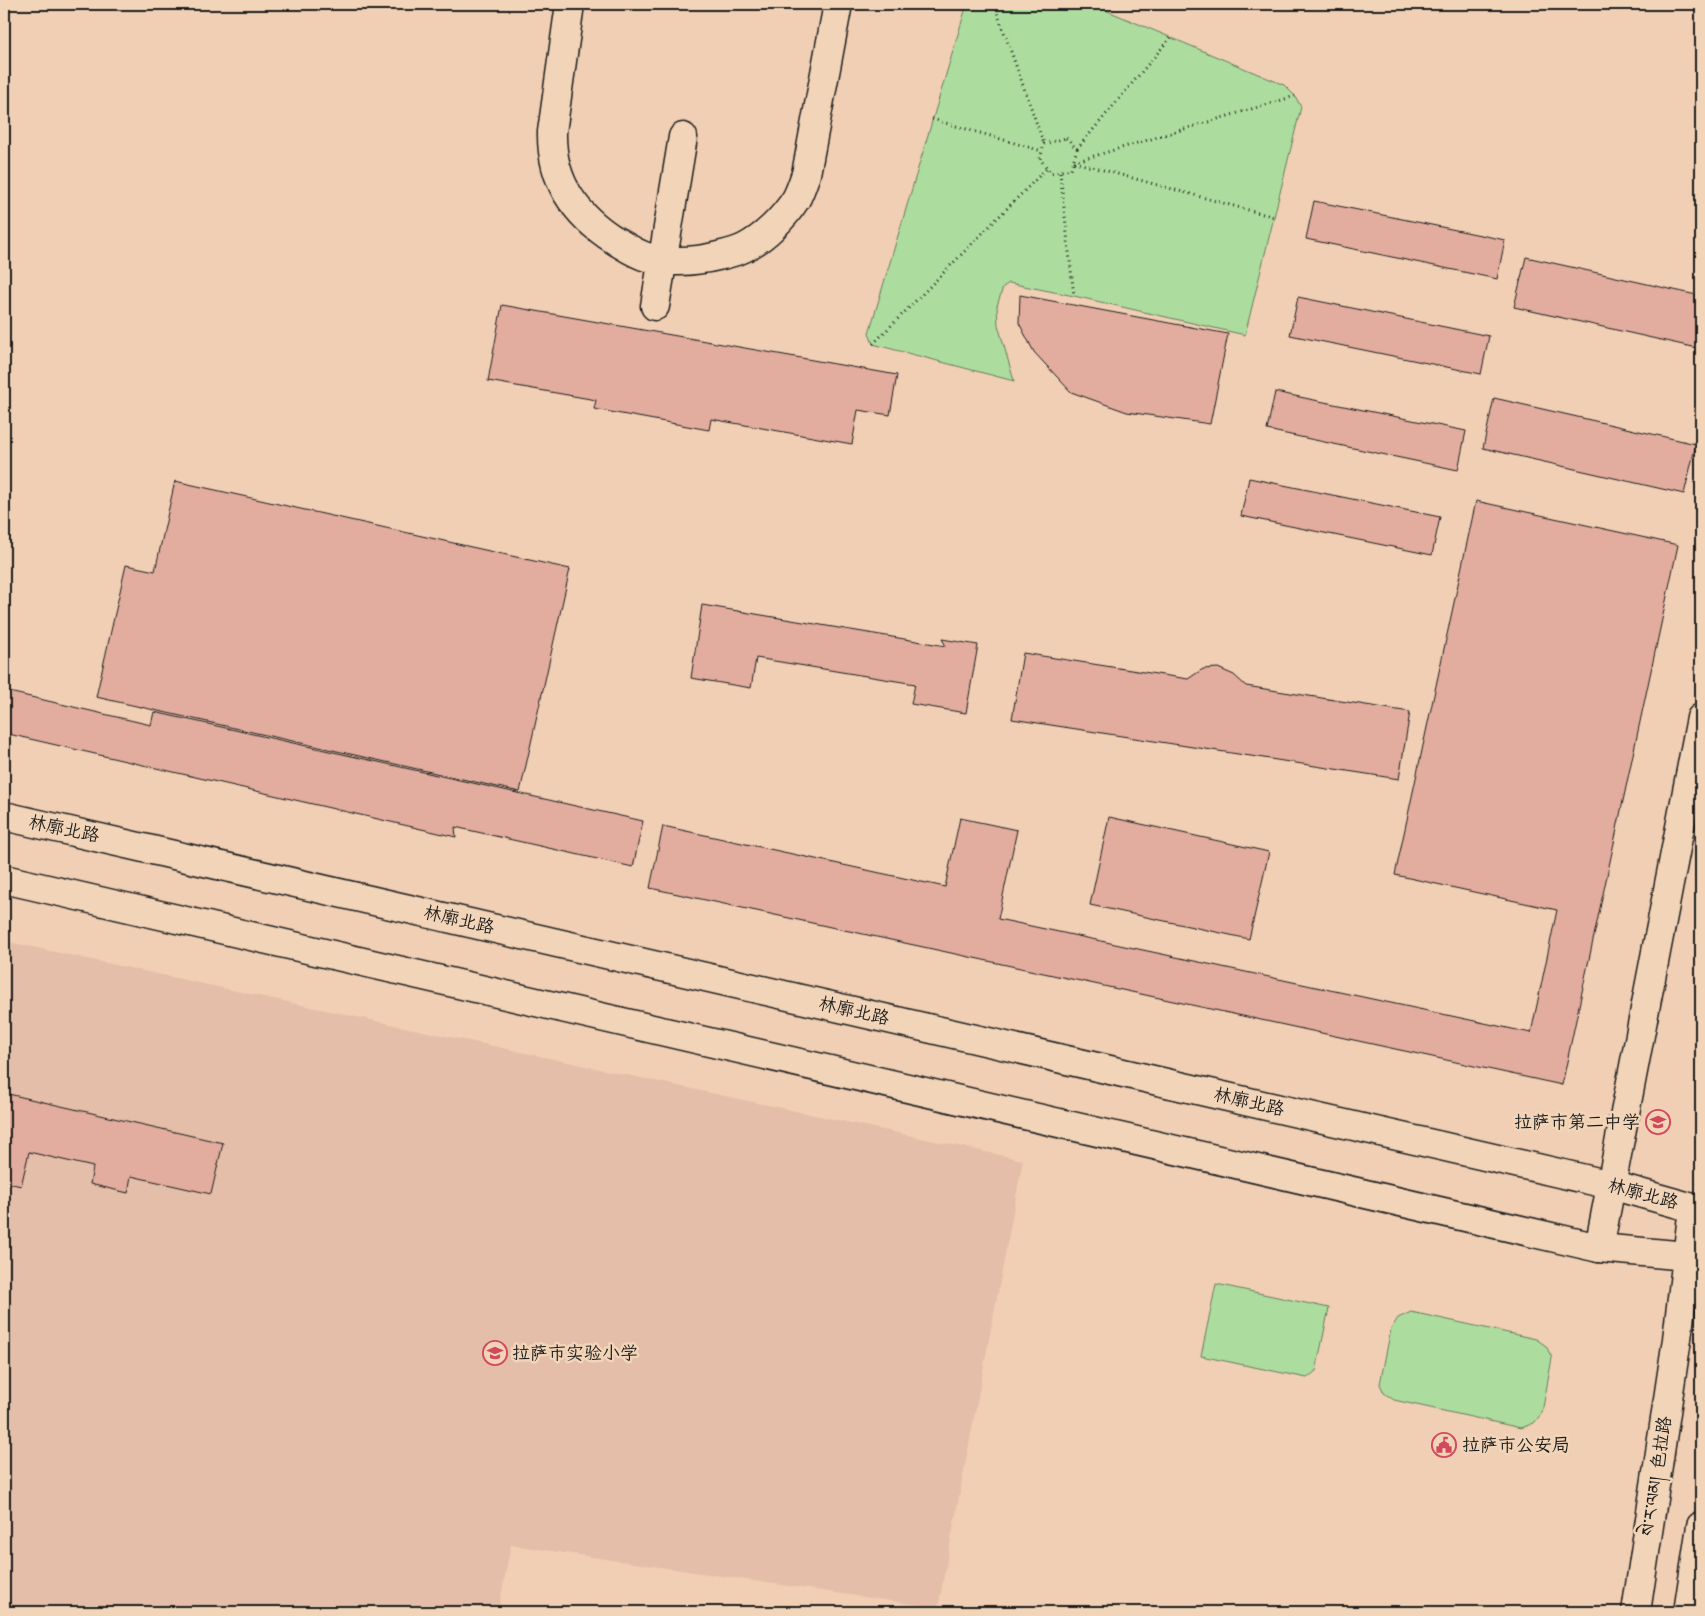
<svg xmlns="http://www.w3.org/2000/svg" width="1705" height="1616" font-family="'Architects Daughter','LXGW WenKai TC','Noto Serif Tibetan',sans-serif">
  <rect width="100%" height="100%" fill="#f1cfb5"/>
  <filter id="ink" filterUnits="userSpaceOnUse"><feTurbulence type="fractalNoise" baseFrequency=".02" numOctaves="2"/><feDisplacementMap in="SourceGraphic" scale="10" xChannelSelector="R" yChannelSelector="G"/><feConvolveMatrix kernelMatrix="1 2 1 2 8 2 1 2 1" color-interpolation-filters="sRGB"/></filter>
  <g filter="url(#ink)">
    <path fill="#e4bea8" d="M 4,941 L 1023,1160 L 938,1608 L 511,1545 L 498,1612 L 4,1612 Z"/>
    <path fill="#acdd9e" stroke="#647c5d" d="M 967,4 L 1091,4 L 1284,85 L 1295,96 L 1301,107 L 1245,335 L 1074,296 L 1009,283 L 1003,287 L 997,306 L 998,325 L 1014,381 L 873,344 L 869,333 Z
      M 1216,1284 L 1329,1308 L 1316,1371 L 1307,1378 L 1201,1356 Z
      M 1411,1312 L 1536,1339 L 1546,1346 L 1552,1358 L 1542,1413 L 1534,1423 L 1521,1428 L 1394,1400 L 1384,1393 L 1380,1384 L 1391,1329 L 1398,1318 Z"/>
    <path fill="#e2ad9f" stroke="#1c1c1c" d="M 1314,201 L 1505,240 L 1497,279 L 1306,239 Z
      M 1526,257 L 1701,296 L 1701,349 L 1514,307 Z
      M 1020,295 L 1228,334 L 1210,424 L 1127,412 L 1071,392 L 1034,352 L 1019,323 Z
      M 1298,297 L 1489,336 L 1481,374 L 1290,335 Z
      M 502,305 L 897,375 L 890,415 L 858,410 L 852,444 L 711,419 L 709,430 L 594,409 L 596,400 L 488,381 Z
      M 1275,392 L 1466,431 L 1458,470 L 1267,430 Z
      M 1494,398 L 1696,444 L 1684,494 L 1483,448 Z
      M 1249,478 L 1440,517 L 1432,555 L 1241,516 Z
      M 175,481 L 570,569 L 520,792 L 96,697 L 126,565 L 155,571 Z
      M 1476,501 L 1678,545 L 1562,1085 L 650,888 L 663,826 L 945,887 L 960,818 L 1017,830 L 998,919 L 1531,1033 L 1557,910 L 1395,875 Z
      M 702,605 L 946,646 L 942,639 L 978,645 L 966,713 L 911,704 L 915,684 L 756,658 L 751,688 L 691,678 Z
      M 1023,653 L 1188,679 L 1203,669 L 1218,668 L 1234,675 L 1246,686 L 1410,712 L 1399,779 L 1012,719 Z
      M 5,691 L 151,725 L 154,712 L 643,821 L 633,867 L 455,827 L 456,837 L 4,733 Z
      M 1109,817 L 1269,852 L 1249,939 L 1090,905 Z
      M 4,1093 L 223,1143 L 211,1194 L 131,1176 L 128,1193 L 90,1184 L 93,1167 L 29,1152 L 21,1186 L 4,1182 Z"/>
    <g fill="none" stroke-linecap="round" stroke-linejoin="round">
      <defs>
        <path id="minor" d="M 570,4 L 552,132 C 551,182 576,216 616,241 C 626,247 636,254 647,257 C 670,263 694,262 718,256 C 726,254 736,252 744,248 C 764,238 784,218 796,199 C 800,192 803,182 806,174 L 838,4
          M 655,306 L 683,137
          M 1599,1248 L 1701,718"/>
        <path id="major" d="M 4,816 L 1611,1185 L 1693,1208 L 1701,1214
          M 4,879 L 1599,1248 L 1687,1256 L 1701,1252
          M 1636,1612 L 1677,1339 L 1693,1208
          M 1688,1612 L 1701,1526"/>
      </defs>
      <use href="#minor" stroke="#1c1c1c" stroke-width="31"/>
      <use href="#major" stroke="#1c1c1c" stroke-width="31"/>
      <path stroke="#1c1c1c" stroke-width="3" stroke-dasharray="1 4" stroke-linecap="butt" d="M 994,4 L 1044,144
        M 932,119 L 1042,151
        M 1066,138 L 1077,149 L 1071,169 L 1051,173 L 1040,159 L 1044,144 Z
        M 1077,149 L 1171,37
        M 1074,162 L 1295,96
        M 1074,162 L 1274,217
        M 1060,172 L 1074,296
        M 873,344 L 1047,168"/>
      <use href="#minor" stroke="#f2d5b8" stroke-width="28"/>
      <use href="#major" stroke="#f2d5b8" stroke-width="28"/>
    </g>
  </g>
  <defs>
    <symbol id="school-ring" viewBox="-11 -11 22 22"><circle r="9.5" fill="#f2d5b8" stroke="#d1495b" stroke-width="1.5"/><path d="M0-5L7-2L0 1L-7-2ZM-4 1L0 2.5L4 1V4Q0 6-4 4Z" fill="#d1495b"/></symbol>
    <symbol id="civic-ring" viewBox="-11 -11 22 22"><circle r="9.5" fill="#f2d5b8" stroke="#d1495b" stroke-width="1.5"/><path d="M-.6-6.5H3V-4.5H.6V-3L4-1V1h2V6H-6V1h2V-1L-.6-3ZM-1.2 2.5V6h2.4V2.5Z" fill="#d1495b"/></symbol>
  </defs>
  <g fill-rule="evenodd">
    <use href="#school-ring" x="1644" y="1108" width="28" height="28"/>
    <use href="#school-ring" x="481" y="1339" width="28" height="28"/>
    <use href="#civic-ring" x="1430" y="1431" width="28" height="28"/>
  </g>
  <g text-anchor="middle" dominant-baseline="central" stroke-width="5" stroke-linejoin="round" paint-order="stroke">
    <g font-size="18" fill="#1c1c1c" stroke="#f2d5b8">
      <text transform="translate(64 829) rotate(12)">林廓北路</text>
      <text transform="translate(459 920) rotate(13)">林廓北路</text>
      <text transform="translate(854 1011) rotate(13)">林廓北路</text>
      <text transform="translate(1249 1102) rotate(13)">林廓北路</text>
      <text transform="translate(1643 1194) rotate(15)">林廓北路</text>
      <text transform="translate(1657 1476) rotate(-82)">སེ་ར་ལམ། 色拉路</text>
    </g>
    <g font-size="18" fill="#1c1c1c" stroke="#f2d5b8" text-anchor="start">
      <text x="1640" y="1122" text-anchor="end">拉萨市第二中学</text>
      <text x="512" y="1353">拉萨市实验小学</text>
      <text x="1462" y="1445">拉萨市公安局</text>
    </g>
  </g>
  <rect width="1705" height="1616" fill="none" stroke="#f2d5b8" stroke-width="20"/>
  <rect x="10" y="10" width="1685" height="1596" fill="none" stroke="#1c1c1c" stroke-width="2" filter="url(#ink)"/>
</svg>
